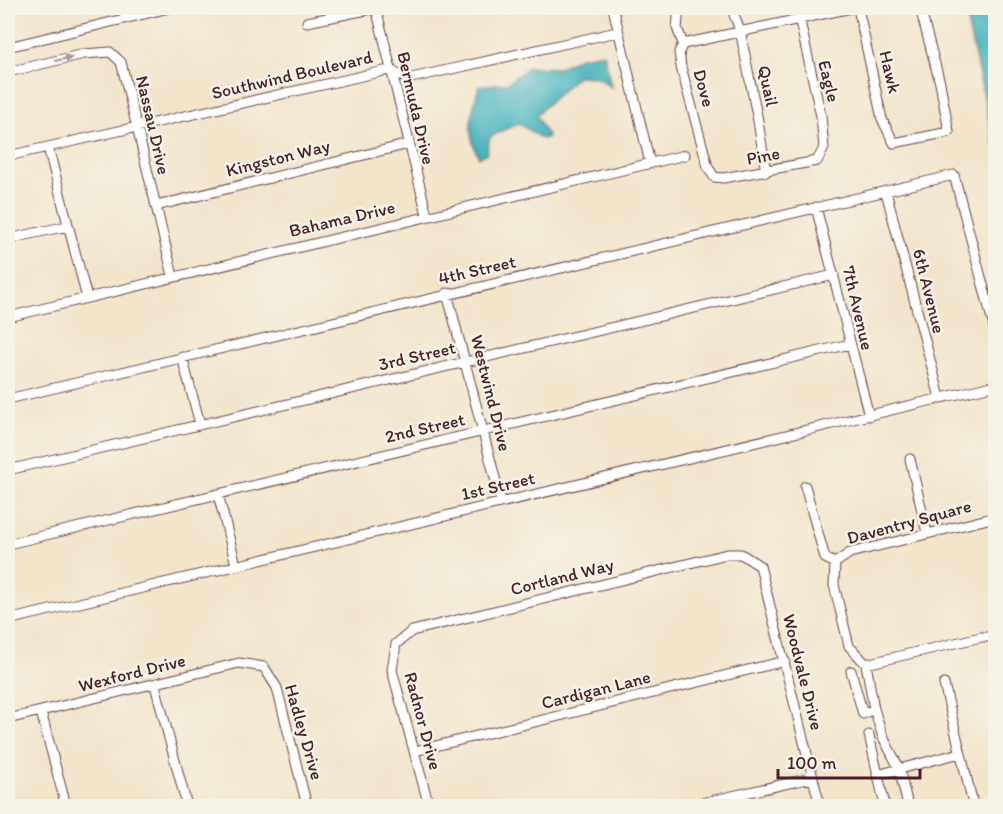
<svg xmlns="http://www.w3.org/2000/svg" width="1003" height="814" font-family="Itim,sans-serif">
  <rect width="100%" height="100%" fill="#f7f3e8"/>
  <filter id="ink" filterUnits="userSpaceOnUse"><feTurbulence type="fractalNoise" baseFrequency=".0167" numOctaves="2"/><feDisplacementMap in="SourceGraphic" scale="12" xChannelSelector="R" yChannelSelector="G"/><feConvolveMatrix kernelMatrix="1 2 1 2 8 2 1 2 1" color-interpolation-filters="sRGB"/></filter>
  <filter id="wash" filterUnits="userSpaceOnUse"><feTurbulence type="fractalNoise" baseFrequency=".008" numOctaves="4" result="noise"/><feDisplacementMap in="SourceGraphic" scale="24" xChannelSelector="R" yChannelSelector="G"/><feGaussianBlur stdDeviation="1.35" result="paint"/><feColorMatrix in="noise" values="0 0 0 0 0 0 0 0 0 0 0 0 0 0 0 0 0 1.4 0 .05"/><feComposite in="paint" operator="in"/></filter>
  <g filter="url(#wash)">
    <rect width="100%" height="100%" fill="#f2e5cc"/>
    <path fill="#42b2bb" stroke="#466873" stroke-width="1.5" d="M 964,8 L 995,8 L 995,146 Z
      M 604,53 L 611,87 L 597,77 L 577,76 L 536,115 L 548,137 L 542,139 L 518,123 L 490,137 L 486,154 L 479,157 C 465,134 472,111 479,86 L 508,83 L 528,67 L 559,68 L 580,57 Z"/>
  </g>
  <g filter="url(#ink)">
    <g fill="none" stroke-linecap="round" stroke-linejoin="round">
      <defs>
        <path id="minor" d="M 376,8 L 427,215
          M 613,8 L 650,163
          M 679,8 L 677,28 L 683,44 L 679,52 L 681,67 L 708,167 L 714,177 L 723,178 L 817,161 L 824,148 L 821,116 L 797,8
          M 734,8 L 734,15 L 740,30 L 758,121 L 766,172
          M 858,8 L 882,119 L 894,143 L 949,132 L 940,83 L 920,8
          M 307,22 L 376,8
          M 683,44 L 851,8
          M 8,47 L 169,8
          M 8,72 L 84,54 L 110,52 L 121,62 L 173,276
          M 48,147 L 87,298
          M 8,156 L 384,71 L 390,70 L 407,79 L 617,32
          M 886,192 L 940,398
          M 156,206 L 409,144
          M 816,207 L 869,416
          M 8,239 L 67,226
          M 447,293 L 501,501
          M 8,317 L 685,155
          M 182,357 L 200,424
          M 8,399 L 954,175 L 996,334
          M 910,459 L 927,533
          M 8,470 L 834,275
          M 805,486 L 825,558 L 835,563
          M 218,494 L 236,565
          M 8,544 L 850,344
          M 8,620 L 996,385
          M 866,664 L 981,637 L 996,637
          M 851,671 L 863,714 L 874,709
          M 944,684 L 972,800
          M 155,685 L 187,806
          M 41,712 L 66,806
          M 8,719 L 239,663 L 264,667 L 277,688 L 307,806
          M 869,735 L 885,806
          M 415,751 L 785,661
          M 877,775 L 960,753
          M 429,806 L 392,670 L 396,644 L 412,631 L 727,554 L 741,554 L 760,566 L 820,806
          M 688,806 L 811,778
          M 908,806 L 899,768 L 883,737 L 874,709 L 866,664 L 849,646 L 834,585 L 835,563 L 850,553 L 996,517"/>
      </defs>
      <use href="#minor" stroke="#633d43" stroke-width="11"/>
      <use href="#minor" stroke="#fff" stroke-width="9"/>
    </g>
    <defs><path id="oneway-solid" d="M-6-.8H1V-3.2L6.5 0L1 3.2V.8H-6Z" transform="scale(1.5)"/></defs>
    <use fill="#ae9aa0" href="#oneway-solid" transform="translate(64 59) rotate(-13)"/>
  </g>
  <g text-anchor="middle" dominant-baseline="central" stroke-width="5" stroke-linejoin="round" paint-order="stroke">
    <g font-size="18" fill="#4a1f2b" stroke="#f7f3e8">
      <text transform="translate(890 72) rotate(77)">Hawk</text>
      <text transform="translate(292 75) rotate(-13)">Southwind Boulevard</text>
      <text transform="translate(829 81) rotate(76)">Eagle</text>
      <text transform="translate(768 86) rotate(78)">Quail</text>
      <text transform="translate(704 88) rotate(75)">Dove</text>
      <text transform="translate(416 108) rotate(77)">Bermuda Drive</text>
      <text transform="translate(153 125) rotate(77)">Nassau Drive</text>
      <text transform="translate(763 156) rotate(-11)">Pine</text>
      <text transform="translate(278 158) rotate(-14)">Kingston Way</text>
      <text transform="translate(342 219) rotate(-13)">Bahama Drive</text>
      <text transform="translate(477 270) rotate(-13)">4th Street</text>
      <text transform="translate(929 291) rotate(76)">6th Avenue</text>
      <text transform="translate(858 308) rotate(77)">7th Avenue</text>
      <text transform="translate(417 356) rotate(-13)">3rd Street</text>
      <text transform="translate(491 393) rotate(76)">Westwind Drive</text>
      <text transform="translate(425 428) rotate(-13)">2nd Street</text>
      <text transform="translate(498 486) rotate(-13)">1st Street</text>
      <text transform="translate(909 522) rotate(-15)">Daventry Square</text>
      <text transform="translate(562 577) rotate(-14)">Cortland Way</text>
      <text transform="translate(803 672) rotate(76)">Woodvale Drive</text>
      <text transform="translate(132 673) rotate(-14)">Wexford Drive</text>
      <text transform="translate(596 690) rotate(-14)">Cardigan Lane</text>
      <text transform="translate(423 721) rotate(75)">Radnor Drive</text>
      <text transform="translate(304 732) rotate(74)">Hadley Drive</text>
    </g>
  </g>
  <rect width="1003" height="814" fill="none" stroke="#f7f3e8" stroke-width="30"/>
  <path d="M778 769v9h142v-9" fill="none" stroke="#4a1f2b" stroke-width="3"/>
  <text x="787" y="769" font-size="18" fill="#4a1f2b" stroke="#f7f3e8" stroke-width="4.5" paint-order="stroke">100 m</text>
</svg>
